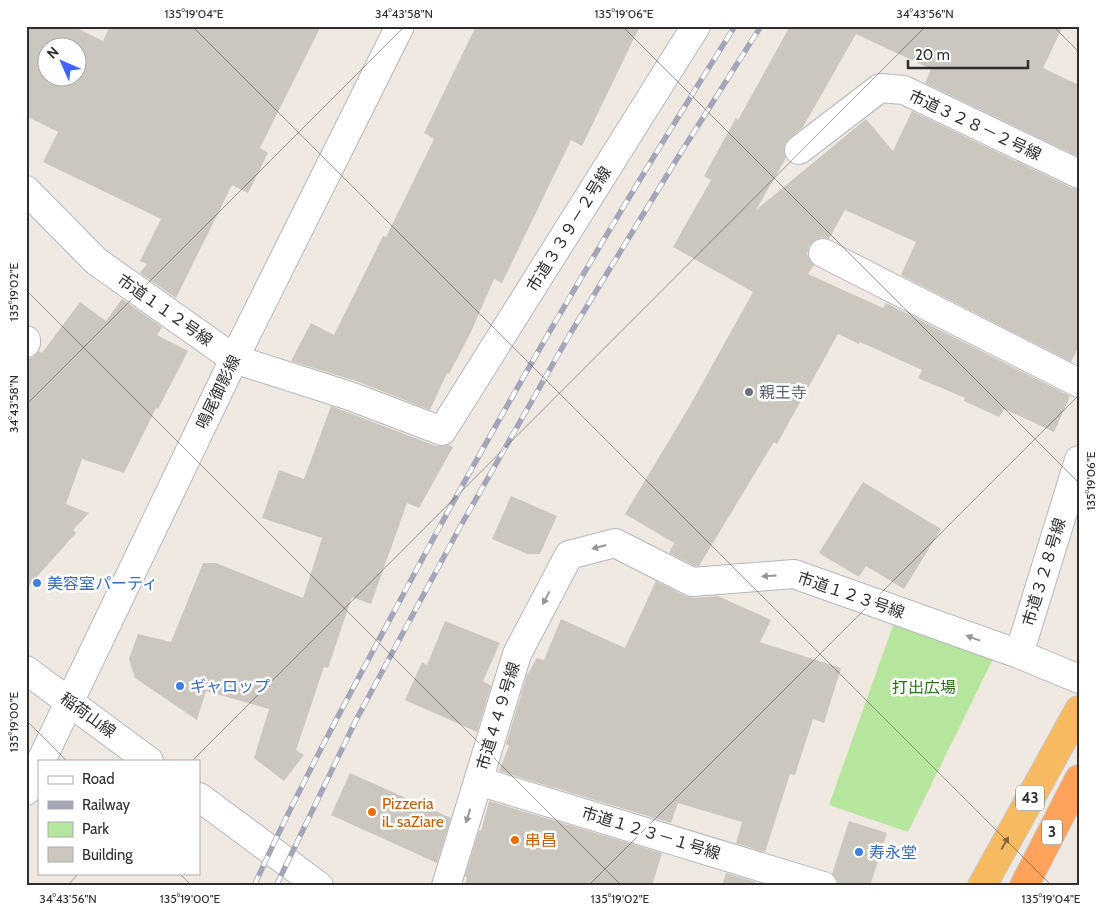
<svg xmlns="http://www.w3.org/2000/svg" width="1105" height="912" font-family="Cabin,'Noto Sans JP',sans-serif">
  <rect width="100%" height="100%" fill="#efe9e1"/>
  <path fill="#b6e59e" d="M 895,620 L 994,657 L 908,832 L 829,805 Z"/>
  <path fill="#cbc7bf" fill-rule="evenodd" d="M 26,26 L 73,26 L 103,41 L 110,26 L 321,26 L 260,148 L 268,153 L 248,193 L 232,185 L 176,298 L 140,273 L 147,264 L 140,261 L 161,219 L 43,162 L 58,132 L 26,116 ZM 48,48 L 78,48 L 78,78 L 48,78 Z
    M 476,26 L 640,26 L 582,146 L 571,140 L 502,283 L 494,279 L 471,332 L 449,374 L 447,373 L 430,410 L 356,381 L 291,361 L 311,323 L 334,335 L 383,236 L 386,237 L 434,139 L 424,133 Z
    M 790,26 L 1063,26 L 1043,68 L 1079,85 L 1079,157 L 925,83 L 931,69 L 856,34 L 803,127 L 790,138 L 785,144 L 784,152 L 786,158 L 756,210 L 866,119 L 893,151 L 912,111 L 1072,188 L 1079,189 L 1079,346 L 1071,362 L 901,275 L 916,242 L 845,210 L 829,239 L 822,237 L 815,240 L 809,246 L 807,254 L 810,261 L 814,265 L 808,274 L 883,308 L 886,303 L 1070,396 L 1054,432 L 1004,409 L 999,417 L 964,401 L 965,398 L 918,378 L 922,370 L 860,342 L 859,344 L 838,334 L 777,444 L 774,442 L 699,566 L 695,566 L 669,553 L 674,543 L 625,514 L 688,409 L 753,292 L 673,247 L 711,180 L 704,176 L 736,118 L 738,120 Z
    M 122,299 L 162,327 L 157,335 L 188,351 L 158,409 L 156,408 L 124,473 L 82,459 L 66,504 L 89,513 L 73,530 L 76,533 L 26,589 L 26,359 L 33,357 L 39,351 L 42,353 L 80,302 L 106,321 Z
    M 331,406 L 436,446 L 448,445 L 453,447 L 419,508 L 407,503 L 371,604 L 352,597 L 328,668 L 324,667 L 296,750 L 304,755 L 284,781 L 254,758 L 269,709 L 206,691 L 197,720 L 135,678 L 129,659 L 138,634 L 171,642 L 203,563 L 216,563 L 303,598 L 322,538 L 262,518 L 279,470 L 304,479 Z
    M 863,482 L 941,529 L 904,589 L 866,566 L 859,577 L 819,553 Z
    M 511,496 L 557,516 L 540,554 L 527,554 L 492,539 Z
    M 656,581 L 685,596 L 693,598 L 718,596 L 771,620 L 760,642 L 841,668 L 824,723 L 813,719 L 795,775 L 790,774 L 765,852 L 736,843 L 742,822 L 678,803 L 671,823 L 499,771 L 509,746 L 506,744 L 527,675 L 537,658 L 544,660 L 561,619 L 625,648 Z
    M 445,621 L 500,643 L 483,681 L 491,686 L 477,732 L 405,700 L 422,662 L 427,665 Z
    M 350,773 L 451,818 L 437,863 L 331,815 Z
    M 489,801 L 662,853 L 652,886 L 465,886 L 467,877 L 465,876 L 479,830 L 481,831 Z
    M 849,821 L 887,833 L 870,886 L 838,886 L 838,882 L 832,874 Z
    M 726,873 L 756,882 L 754,886 L 722,886 Z"/>
  <g fill="none" stroke-linecap="round" stroke-linejoin="round">
    <defs>
      <path id="minor" d="M 799,150 L 880,88 L 904,90 L 1079,174
        M 26,190 L 96,261 L 234,359 L 350,396 L 442,431 L 696,26
        M 823,253 L 1079,383
        M 26,340 L 26,343
        M 1019,654 L 1079,460
        M 478,781 L 823,886
        M 446,886 L 517,654 L 569,555 L 615,543 L 692,582 L 794,574 L 1019,654 L 1079,679"/>
      <path id="tertiary" d="M 26,670 L 149,761
        M 41,761 L 234,359 L 400,26
        M 26,791 L 39,765
        M 199,797 L 319,886"/>
      <path id="trunk" d="M 982,886 L 1079,710"/>
      <path id="motorway" d="M 1024,886 L 1079,779"/>
    </defs>
    <use href="#minor" stroke="#b4b7c1" stroke-width="30"/>
    <use href="#tertiary" stroke="#b4b7c1" stroke-width="30"/>
    <use href="#trunk" stroke="#c9c9c9" stroke-width="30"/>
    <use href="#motorway" stroke="#c9c9c9" stroke-width="30"/>
    <use href="#minor" stroke="#fff" stroke-width="28"/>
    <use href="#tertiary" stroke="#fff" stroke-width="28"/>
    <use href="#trunk" stroke="#f8ba60" stroke-width="28"/>
    <use href="#motorway" stroke="#ffa35c" stroke-width="28"/>
    <defs>
      <path id="rail" d="M 254,886 C 297,791 347,699 396,608 C 501,410 615,216 735,26
        M 276,886 L 356,720 L 460,527 L 570,334 L 680,154 L 761,26"/>
    </defs>
    <use href="#rail" stroke="#a3a6b8" stroke-width="5.5"/>
    <use href="#rail" stroke="#fff" stroke-width="4" stroke-dasharray="11" stroke-linecap="butt"/>
  </g>
  <defs><path id="oneway-solid" d="M-6-.8H1V-3.2L6.5 0L1 3.2V.8H-6Z" transform="scale(1.25)"/></defs>
  <g fill="#969696">
    <use href="#oneway-solid" transform="translate(599 547) rotate(165)"/>
    <use href="#oneway-solid" transform="translate(769 576) rotate(176)"/>
    <use href="#oneway-solid" transform="translate(546 598) rotate(118)"/>
    <use href="#oneway-solid" transform="translate(973 638) rotate(-160)"/>
    <use href="#oneway-solid" transform="translate(468 816) rotate(107)"/>
  </g>
  <use fill="#896d44" href="#oneway-solid" transform="translate(1005 843) rotate(-61)"/>
  <path fill="none" stroke="#2e2e2e" stroke-width="1" stroke-opacity="0.45" d="M 192,26 L 1052,886M 622,26 L 1079,483M 1053,26 L 1079,52M 26,290 L 622,886M 26,405 L 405,26M 26,720 L 67,761M 192,761 L 926,26M 179,873 L 192,886M 67,886 L 79,873M 588,886 L 1079,395"/>
  <circle fill="#6b7280" stroke="#fff" stroke-width="2" cx="749" cy="392" r="5"/>
  <g fill="#3f7fe0" stroke="#fff" stroke-width="2">
    <circle cx="37" cy="583" r="5"/>
    <circle cx="180" cy="686" r="5"/>
    <circle cx="859" cy="852" r="5"/>
  </g>
  <g fill="#e8710a" stroke="#fff" stroke-width="2">
    <circle cx="372" cy="812" r="5"/>
    <circle cx="515" cy="840" r="5"/>
  </g>
  <g text-anchor="middle" dominant-baseline="central" stroke-width="5" stroke-linejoin="round" paint-order="stroke">
    <g fill="#fff" stroke="#6d6d6d" stroke-width="1">
      <rect x="1016" y="785.5" width="28" height="25" rx="4"/>
      <rect x="1042" y="819.5" width="20" height="25" rx="4"/>
    </g>
    <g font-size="15" font-weight="bold" fill="#2e2e2e">
      <text x="1030" y="798">43</text>
      <text x="1052" y="832">3</text>
    </g>
    <g font-size="16" fill="#2e2e2e" stroke="#fff">
      <text transform="translate(975 125) rotate(25)">市道３２８－２号線</text>
      <text transform="translate(569 229) rotate(-58)">市道３３９－２号線</text>
      <text transform="translate(165 310) rotate(35)">市道１１２号線</text>
      <text transform="translate(218 392) rotate(-64)">鳴尾御影線</text>
      <text transform="translate(1044 572) rotate(-73)">市道３２８号線</text>
      <text transform="translate(851 595) rotate(19)">市道１２３号線</text>
      <text transform="translate(88 715) rotate(36)">稲荷山線</text>
      <text transform="translate(498 716) rotate(-73)">市道４４９号線</text>
      <text transform="translate(651 833) rotate(17)">市道１２３－１号線</text>
    </g>
    <g font-size="16" fill="#5b616d" stroke="#fff" text-anchor="start">
      <text x="759" y="392">親王寺</text>
    </g>
    <g font-size="16" fill="#366cbe" stroke="#fff" text-anchor="start">
      <text x="47" y="583">美容室パーティ</text>
      <text x="190" y="686">ギャロップ</text>
      <text x="869" y="852">寿永堂</text>
    </g>
    <g font-size="16" fill="#2c6e1b" stroke="#fff">
      <text x="924" y="687">打出広場</text>
    </g>
    <g font-size="16" fill="#c56008" stroke="#fff" text-anchor="start">
      <text x="382" y="803">Pizzeria<tspan x="382" dy="18">iL saZiare</tspan></text>
      <text x="525" y="840">串昌</text>
    </g>
  </g>
  <rect width="1105" height="912" fill="none" stroke="#ffffff" stroke-width="55"/>
  <rect x="38" y="760" width="162" height="115" fill="#ffffff" stroke="#ababab"/>
  <rect x="48" y="776" width="25" height="8" fill="#ffffff" stroke="#ababab"/>
  <text x="82" y="784" font-size="15" fill="#2e2e2e">Road</text>
  <rect x="48" y="801" width="25" height="8" fill="#a3a6b8" stroke="#ababab"/>
  <text x="82" y="810" font-size="15" fill="#2e2e2e">Railway</text>
  <rect x="48" y="822" width="25" height="15" fill="#b6e59e" stroke="#ababab"/>
  <text x="82" y="834" font-size="15" fill="#2e2e2e">Park</text>
  <rect x="48" y="847" width="25" height="15" fill="#cbc7bf" stroke="#ababab"/>
  <text x="82" y="860" font-size="15" fill="#2e2e2e">Building</text>
  <g transform="translate(62 62) rotate(315)"><circle r="24" fill="#ffffff" stroke="#ababab"/>
  <path d="M0-4L9 19L0 12L-9 19Z" fill="#4264fb"/>
  <text y="-8" font-size="14" font-weight="bold" text-anchor="middle" fill="#2e2e2e">N</text>
  </g>
  <path d="M908 60v8h120v-8" fill="none" stroke="#2e2e2e" stroke-width="2.5"/>
  <text x="915" y="60" font-size="15" fill="#2e2e2e" stroke="#ffffff" stroke-width="4" paint-order="stroke">20 m</text>
  <rect x="28" y="28" width="1050" height="856" fill="none" stroke="#2e2e2e" stroke-width="2"/>
  <g font-size="12" text-anchor="middle" fill="#2e2e2e">
    <text x="194" y="18">135°19'04"E</text>
    <text x="404" y="18">34°43'58"N</text>
    <text x="624" y="18">135°19'06"E</text>
    <text x="925" y="18">34°43'56"N</text>
    <text transform="translate(14 292) rotate(-90)" y="4">135°19'02"E</text>
    <text transform="translate(14 404) rotate(-90)" y="4">34°43'58"N</text>
    <text transform="translate(1091 481) rotate(-90)" y="4">135°19'06"E</text>
    <text transform="translate(14 722) rotate(-90)" y="4">135°19'00"E</text>
    <text x="68" y="903">34°43'56"N</text>
    <text x="190" y="903">135°19'00"E</text>
    <text x="620" y="903">135°19'02"E</text>
    <text x="1051" y="903">135°19'04"E</text>
  </g>
</svg>
